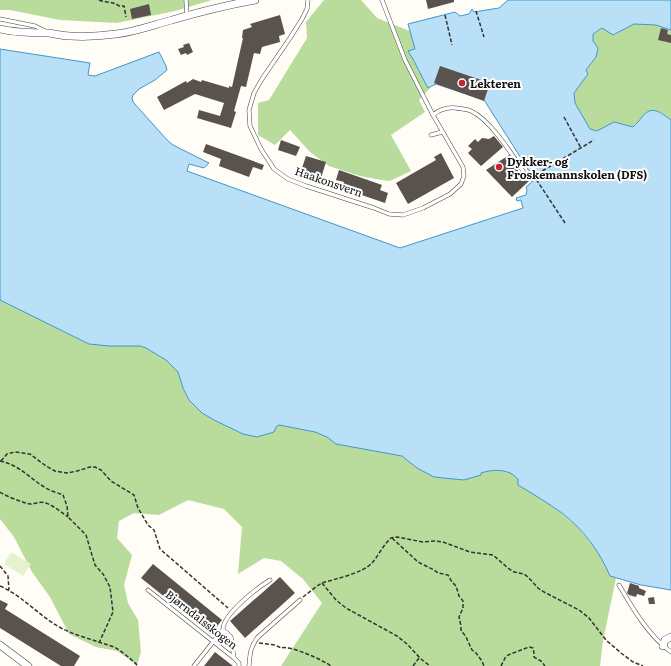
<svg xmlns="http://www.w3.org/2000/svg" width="671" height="666" font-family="Literata,serif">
  <rect width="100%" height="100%" fill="#fffdf5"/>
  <path fill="#b9dc9c" d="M 0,0 L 212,0 L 175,11 L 117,23 L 60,20 L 10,10 L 0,10 Z
    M 324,0 L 361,0 L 377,18 L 410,31 L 415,49 L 409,51 C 416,63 421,76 428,88 L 431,87 L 419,100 L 425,112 L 391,135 L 411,171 L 390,181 L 382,180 L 360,176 L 329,166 L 310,152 L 290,130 L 275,145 L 258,135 L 258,103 L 269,100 L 307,38 L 306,22 Z
    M 634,24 L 656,25 L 671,30 L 671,120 L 660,112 L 642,117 L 639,122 L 633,127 L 614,122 L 598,131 L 590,129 L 574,103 L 574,93 L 588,74 L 586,70 L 596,57 L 598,48 L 593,41 L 593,34 L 602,28 L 614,35 Z
    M 0,300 L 89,344 L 109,346 L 140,346 L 146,348 L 166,360 L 178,372 L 183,388 L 189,400 L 202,413 L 214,420 L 275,429 L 276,427 L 279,425 L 315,432 L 327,437 L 336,444 L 402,456 L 417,468 L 434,477 L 464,480 L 485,471 L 499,470 L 512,473 L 576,525 L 599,553 L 610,576 L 616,578 L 603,641 L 600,666 L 281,666 L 322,603 L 303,579 L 281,561 L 264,558 L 238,574 L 242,527 L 224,509 L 188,500 L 159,515 L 134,513 L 119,521 L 117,538 L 132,555 L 124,585 L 128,603 L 138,620 L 141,652 L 137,665 L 117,651 L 96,647 L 69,634 L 50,597 L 32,572 L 14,537 L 0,519 Z"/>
  <path fill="#e6f2cf" d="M 11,552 L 31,564 L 23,576 L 4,564 Z"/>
  <path fill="#b9e0f7" stroke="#3f96cf" d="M 508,0 L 671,0 L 671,30 L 656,25 L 634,24 L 613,35 L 602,28 L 593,34 L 593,41 L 598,48 L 596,57 L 586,70 L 588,74 L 574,93 L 575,103 L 590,129 L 597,131 L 614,122 L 633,127 C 637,123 639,121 642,117 C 652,104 661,113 671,120 L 671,590 L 641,585 L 610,576 C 600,552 583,529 562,513 C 548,503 533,494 518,485 L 518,479 C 515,477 513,474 510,473 C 501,469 490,470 481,473 L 481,475 L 464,480 L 434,477 L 417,468 L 402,456 L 336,444 L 327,437 L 315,432 L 279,425 L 276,427 L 274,432 L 257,437 L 243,434 L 214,420 L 202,413 L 189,400 L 183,388 L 178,372 L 166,360 L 146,348 L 140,346 L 109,346 L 89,344 L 0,300 L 0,49 L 90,63 L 88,75 L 95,76 L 159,52 L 166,66 L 167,70 L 155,80 L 139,89 L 133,95 L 132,98 L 133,102 L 168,141 L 173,145 L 209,163 L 204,168 L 189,164 L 187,171 L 400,248 L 523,208 L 521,200 L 517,201 L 516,198 L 526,195 L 527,190 L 526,187 L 532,182 L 533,177 L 484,100 L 436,84 L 428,88 C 421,76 416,63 408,51 L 415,49 L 408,24 L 455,12 L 460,16 L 469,14 L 472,9 L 474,12 L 499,8 Z"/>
  <path fill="#5a524d" d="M 426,0 L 454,0 L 454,2 L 428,9 Z
    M 149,4 L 151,15 L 132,19 L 130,9 Z
    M 280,15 L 285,34 L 279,36 L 280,42 L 262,47 L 260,54 L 254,53 L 246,87 L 241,86 L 234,111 L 236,112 L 231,128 L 197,118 L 199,110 L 220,116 L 224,103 L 195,94 L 164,110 L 157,97 L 186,81 L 187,83 L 193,79 L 201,82 L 202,80 L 229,88 L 229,86 L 232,87 L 243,38 L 242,38 L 243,30 L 252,27 L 250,24 Z
    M 661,28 L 668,30 L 667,34 L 671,35 L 671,43 L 658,40 Z
    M 189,43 L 193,52 L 187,55 L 186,53 L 181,55 L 178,49 L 184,47 L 183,45 Z
    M 440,66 L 490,83 L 484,101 L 434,83 Z
    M 494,136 L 503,147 L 481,166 L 468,153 L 472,149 L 468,146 L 475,139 L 478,142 L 482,138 L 489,139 Z
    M 281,140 L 300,147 L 296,156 L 278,150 Z
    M 206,144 L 264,165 L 262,170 L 253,167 L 249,177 L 219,166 L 221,159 L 203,152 Z
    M 441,153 L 454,178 L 408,204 L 396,183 L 436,160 L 434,157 Z
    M 509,155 L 515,164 L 514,165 L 522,176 L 526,177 L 529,181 L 512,197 L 486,170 Z
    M 306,156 L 326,162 L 321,178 L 301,171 Z
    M 339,170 L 382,185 L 380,190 L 388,193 L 385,203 L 341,188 L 344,182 L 336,180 Z
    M 153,564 L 222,620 L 211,634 L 141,578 Z
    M 280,577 L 295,593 L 245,638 L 230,621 Z
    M 630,583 L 639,586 L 639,588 L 646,591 L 644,596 L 637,594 L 636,597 L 629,595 L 627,593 Z
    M 654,597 L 655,604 L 649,604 L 648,598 Z
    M 0,600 L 8,604 L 5,609 L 80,656 L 74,666 L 61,666 L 0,628 Z
    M 215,652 L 233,666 L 204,666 Z"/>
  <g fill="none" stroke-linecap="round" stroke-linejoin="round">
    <defs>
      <path id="service" d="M 186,0 L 187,16
        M 308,0 L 307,9 L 302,19 L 290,38 L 262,79 L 254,93 L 249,110 L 250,126 L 261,149 L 274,169 L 288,179 L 306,186 L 374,208 L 389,214 L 403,215 L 423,208 L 450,194 L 461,184 L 464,176 L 463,167 L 433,115 L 405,60 L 382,0
        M 0,19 L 35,26 L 47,32
        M 433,115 C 440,109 447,107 456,108 C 461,109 467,109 471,111 C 491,120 513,156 525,174
        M 431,135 L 442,132
        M 619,585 C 633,609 648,635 671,652
        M 148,590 L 234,658 L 239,663 L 239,666
        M 223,630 C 222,615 257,588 270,580
        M 194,666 L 213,642 L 220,632 L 223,630 L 227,633 L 231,637 L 234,658
        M 249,666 C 250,654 250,647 258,637 L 300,600"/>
      <path id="minor" d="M 0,29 C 16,33 33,33 49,33 C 56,34 63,36 70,36 C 85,37 101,36 116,34 C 135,32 153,25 172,20 C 199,12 227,5 255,0
        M 0,645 L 28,666
        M 663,646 L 665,640 L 671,637"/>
    </defs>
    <use href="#service" stroke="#444" stroke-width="4.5"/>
    <use href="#minor" stroke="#444" stroke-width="8"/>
    <path stroke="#333" stroke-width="1.5" stroke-dasharray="4 2" stroke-linecap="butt" d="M 99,0 C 106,3 113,1 119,6 L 124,6 L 126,17
      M 476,11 L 484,37
      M 445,15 L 452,45
      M 564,117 L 581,148
      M 565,223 L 534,176 L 594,140
      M 0,461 C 20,465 30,479 46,488 C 51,491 58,493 63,495 L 67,506 L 68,517 L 86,535 L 95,565 L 103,574 L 110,587 L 113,612 L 99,643
      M 1,461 L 7,454 L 15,452 L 30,454 L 46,466 L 55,471 L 67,473 L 77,471 L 90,467 L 95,467 L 101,470 L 111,481 L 134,495 L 138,508 L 148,525 L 154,530 L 160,549 L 228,608
      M 0,492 C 5,496 24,503 30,504 C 35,504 40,501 46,503 C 54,506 61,512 68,517
      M 392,538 L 418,562 L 434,570 L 438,573 L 448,575 L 452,582 L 456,586 L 459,596 L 463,601 L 463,608 L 459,617 L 461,626 L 461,630 L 466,637 L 472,650 L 476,653 L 482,661 L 484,666
      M 0,566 L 8,576 L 9,590
      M 322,583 L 336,600 L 346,608 L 397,636 L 407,644 L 421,659 L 430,666
      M 0,586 C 23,596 39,616 61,628 C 72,634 87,638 99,642 C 104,644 109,645 114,647 C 123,652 131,659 138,666
      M 303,597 L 317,586 L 322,583 C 335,579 363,573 372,563 C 379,555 383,545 391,538 L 397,537 L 423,542 L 434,541 L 443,542 L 470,552 L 493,555 L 508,568 L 514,572 L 524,574 L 529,578 L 538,588 L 544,592 L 579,610 L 589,618 L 606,640 L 621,653 L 633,662 L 643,666
      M 259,643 L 275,645 L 281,648 C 290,645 323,660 331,666
      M 413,666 L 419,658
      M 501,666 L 505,658 L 508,655 L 529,647 L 533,648 L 534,653 L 534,657 L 541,661 L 545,666"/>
    <use href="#service" stroke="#fff" stroke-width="3.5"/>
    <use href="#minor" stroke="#fff" stroke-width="7"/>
  </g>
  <g fill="#c4262e" stroke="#fff" stroke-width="1.5">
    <circle cx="462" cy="83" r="4"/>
    <circle cx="499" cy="167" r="4"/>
  </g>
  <g text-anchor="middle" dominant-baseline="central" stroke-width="4" stroke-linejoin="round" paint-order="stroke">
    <g font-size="11" font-weight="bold" fill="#111" stroke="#fff" text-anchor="start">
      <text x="470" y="83">Lekteren</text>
      <text x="507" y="161">Dykker- og<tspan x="507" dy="13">Froskemannskolen (DFS)</tspan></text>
    </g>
    <g font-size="11" fill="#111" stroke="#fff">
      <text transform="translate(329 181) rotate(19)">Haakonsvern</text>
      <text transform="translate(202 619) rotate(38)">Bjørndalsskogen</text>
    </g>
  </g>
</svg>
